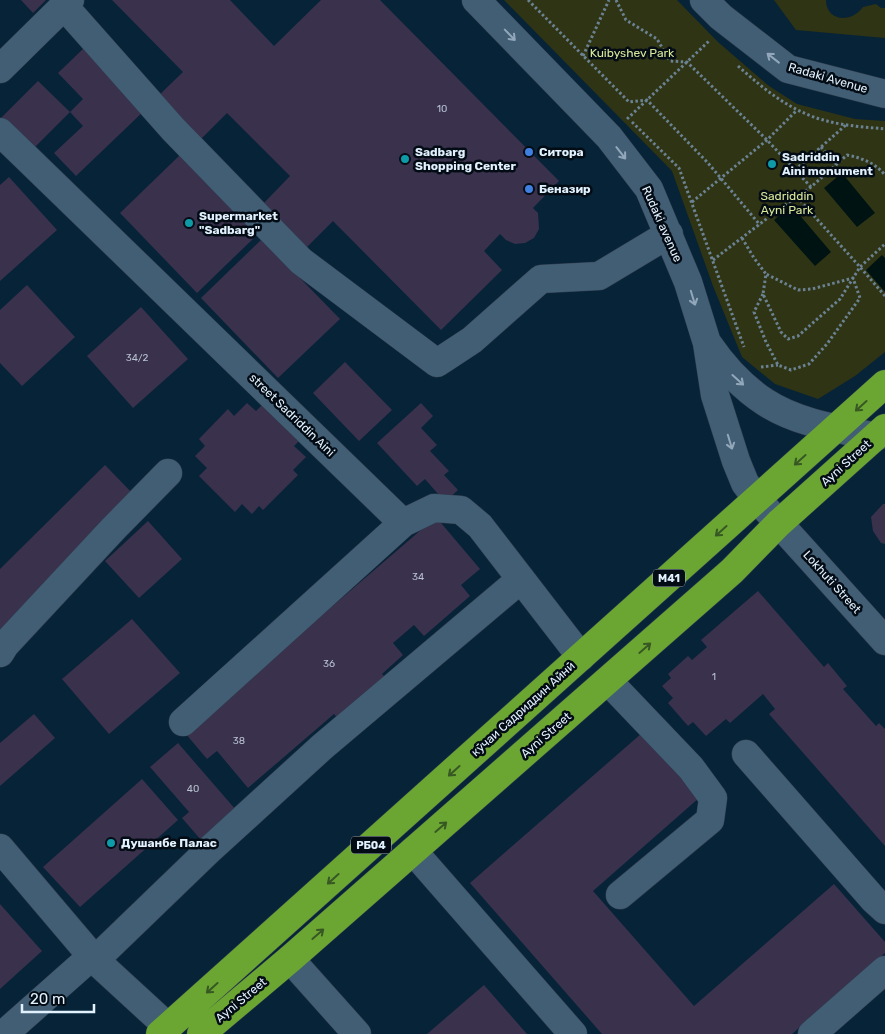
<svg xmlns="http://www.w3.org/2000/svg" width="885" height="1034" font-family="Rubik,sans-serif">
  <rect width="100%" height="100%" fill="#072337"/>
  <path fill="#2f3414" d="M 504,0 L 677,0 L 718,42 L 769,86 L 797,104 L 855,119 L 885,121 L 885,352 L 855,376 L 818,399 L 775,384 L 742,357 L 713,286 L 672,171 Z
    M 774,0 L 826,0 C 826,21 851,24 863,7 L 876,4 L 881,8 L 885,8 L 885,38 L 796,30 Z"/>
  <path fill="#001313" d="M 842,173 L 875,213 L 857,227 L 824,188 Z
    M 791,205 L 831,252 L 815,266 L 774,220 Z
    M 882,255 L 885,258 L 885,292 L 866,270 Z"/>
  <path fill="#3a314d" d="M 21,0 L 46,0 L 33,13 Z
    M 112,0 L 230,0 L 274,46 L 321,0 L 380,0 L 559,181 L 533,208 L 538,213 L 539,229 L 534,238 L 525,243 L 515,244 L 506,240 L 500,234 L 484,251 L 502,270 L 441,330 L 333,221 L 305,249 L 262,205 L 290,176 L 227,113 L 198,142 L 155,99 L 183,72 Z
    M 85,47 L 146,109 L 76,176 L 54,153 L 83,126 L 70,112 L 83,99 L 58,73 Z
    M 38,81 L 70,112 L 28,154 L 0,119 Z
    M 181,154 L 258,234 L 197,293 L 120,213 Z
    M 9,177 L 57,230 L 0,281 L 0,185 Z
    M 262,239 L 340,319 L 278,378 L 201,298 Z
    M 27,285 L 75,337 L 22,386 L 0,363 L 0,310 Z
    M 141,307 L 188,359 L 133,408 L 87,356 Z
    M 345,362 L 392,410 L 359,441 L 313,393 Z
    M 247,403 L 256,411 L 263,404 L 300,440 L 294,446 L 306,457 L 293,470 L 298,475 L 263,510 L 259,506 L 252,514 L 242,504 L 235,512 L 199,476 L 207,468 L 195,456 L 205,446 L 199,439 L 228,409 L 234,416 Z
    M 421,403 L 433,416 L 421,428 L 437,445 L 430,451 L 449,471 L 444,475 L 458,490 L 445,502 L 425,479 L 417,486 L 377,443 Z
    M 105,465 L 136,497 L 0,632 L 0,569 Z
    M 883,504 L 885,504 L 885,544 L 881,543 L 873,531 L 871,517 Z
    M 436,517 L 480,569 L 461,585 L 470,596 L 424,636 L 414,625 L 393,643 L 403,655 L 382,674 L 392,684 L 344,726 L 334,714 L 248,788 L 217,751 L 207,759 L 185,733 Z
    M 148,521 L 182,559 L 139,598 L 105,561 Z
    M 758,591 L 824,667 L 828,663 L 847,686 L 843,689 L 876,726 L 879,723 L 885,729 L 885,846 L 769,714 L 775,709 L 763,694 L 730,723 L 726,719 L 706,736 L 693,722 L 688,726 L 668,703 L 673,698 L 662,686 L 671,678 L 668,674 L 688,656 L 692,660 L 707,647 L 701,640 Z
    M 132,619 L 180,673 L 109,734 L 62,679 Z
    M 34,714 L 55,738 L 0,786 L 0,743 Z
    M 642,733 L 699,798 L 593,891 L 694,1006 L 834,884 L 885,942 L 885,953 L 792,1034 L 602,1034 L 470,883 Z
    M 178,743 L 236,810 L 201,840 L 182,818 L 189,812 L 150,767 Z
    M 142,779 L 178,820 L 80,907 L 43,867 Z
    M 0,904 L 42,951 L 0,989 Z
    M 484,985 L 527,1034 L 427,1034 Z"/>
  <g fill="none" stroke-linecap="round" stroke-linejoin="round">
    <defs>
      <path id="minor" d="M 476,0 L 609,137 L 649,189 L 688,282 L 707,343 L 715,395 L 736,461 L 745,483 L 757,499 L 885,641
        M 704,0 L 721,17 L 788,69 L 885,94
        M 64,6 L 173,129 L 301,261 L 437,363 L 472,340 L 541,279 L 599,276 L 669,234
        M 0,69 L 70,0
        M 0,132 L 403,523 L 434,508 L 461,510 L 480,526 L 581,657
        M 708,344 C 723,366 742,387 765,402 C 797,423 839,429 876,437
        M 0,653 L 5,645 L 113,529 L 168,473
        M 608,681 L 691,768 L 713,798 L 710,820 L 620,895
        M 183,722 L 403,523
        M 746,754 L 874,900 L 885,910
        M 0,848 L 95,960 L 168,1027
        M 413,851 L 573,1034
        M 290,959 L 357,1034
        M 95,960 L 208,851 L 322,747 L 521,579
        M 4,1034 L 92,956
        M 812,1034 L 885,970"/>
      <path id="highway" d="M 160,1034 L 885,384
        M 201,1034 L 290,959 L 732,571 L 779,523 L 885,428"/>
    </defs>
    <use href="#minor" stroke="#323e4e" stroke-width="29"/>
    <use href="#highway" stroke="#323e4e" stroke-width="29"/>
    <path stroke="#6b8293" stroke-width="3" stroke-dasharray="2.5 2.5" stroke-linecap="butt" d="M 528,0 L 629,102 L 647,100 L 708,163 L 760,225
      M 616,0 L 626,20 L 657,39 L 670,61 L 687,62 L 767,140 L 811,187
      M 583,56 L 609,0
      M 738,66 C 765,90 791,112 827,121 C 845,126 866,127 885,129
      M 627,119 L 709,41
      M 632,122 L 679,168 L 744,347
      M 821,147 L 836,164
      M 795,170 L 847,124
      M 797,197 L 860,267 L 885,296
      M 692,202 L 767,140 L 797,110
      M 742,238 L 754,258 L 766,274 L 763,294 L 781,332 L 788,339 L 798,336 L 840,299 L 860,267 L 885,244
      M 713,260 L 778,210 L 811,187 L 847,155 C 862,158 875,163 885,175
      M 763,294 L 754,312 L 766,342 L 778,365 L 791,370 L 809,364 L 827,344 L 860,298 L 853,278 L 812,289 L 798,290 L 766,274
      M 761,367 L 778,365"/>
    <use href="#minor" stroke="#425e75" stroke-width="28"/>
    <use href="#highway" stroke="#6ba632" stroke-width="28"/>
  </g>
  <defs><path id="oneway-shaft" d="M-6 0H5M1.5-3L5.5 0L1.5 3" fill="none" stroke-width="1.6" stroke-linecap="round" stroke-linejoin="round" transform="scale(1.25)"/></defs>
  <g stroke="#92a8ba">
    <use href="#oneway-shaft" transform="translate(510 35) rotate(46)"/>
    <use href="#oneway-shaft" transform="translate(773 58) rotate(-142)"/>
    <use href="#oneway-shaft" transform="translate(621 153) rotate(52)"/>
    <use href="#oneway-shaft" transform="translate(693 298) rotate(73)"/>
    <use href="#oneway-shaft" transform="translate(738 380) rotate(42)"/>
    <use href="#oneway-shaft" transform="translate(730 442) rotate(73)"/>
  </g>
  <g stroke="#375823">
    <use href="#oneway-shaft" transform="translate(861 406) rotate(138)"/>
    <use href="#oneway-shaft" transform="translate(800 460) rotate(138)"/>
    <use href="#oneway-shaft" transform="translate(721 531) rotate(138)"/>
    <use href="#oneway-shaft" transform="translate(645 648) rotate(-41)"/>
    <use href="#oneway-shaft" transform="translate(454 771) rotate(138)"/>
    <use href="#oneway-shaft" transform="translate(441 827) rotate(-41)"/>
    <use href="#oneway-shaft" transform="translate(333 879) rotate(138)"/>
    <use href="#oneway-shaft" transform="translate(318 934) rotate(-41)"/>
    <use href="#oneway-shaft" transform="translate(212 988) rotate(138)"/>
  </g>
  <g fill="#3f7fe0" stroke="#030b14" stroke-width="2">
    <circle cx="529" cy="152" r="5"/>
    <circle cx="529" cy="189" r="5"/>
  </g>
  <g fill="#0f9aa8" stroke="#030b14" stroke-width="2">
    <circle cx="405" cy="159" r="5"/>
    <circle cx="772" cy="164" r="5"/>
    <circle cx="189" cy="223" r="5"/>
    <circle cx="111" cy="843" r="5"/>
  </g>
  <g text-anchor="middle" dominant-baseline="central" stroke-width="5" stroke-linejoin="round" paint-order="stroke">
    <g font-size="10" fill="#b7c1d2">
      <text x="442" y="109">10</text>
      <text x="137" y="358">34/2</text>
      <text x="418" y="577">34</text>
      <text x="329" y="664">36</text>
      <text x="714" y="677">1</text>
      <text x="239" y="741">38</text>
      <text x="193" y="789">40</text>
    </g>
    <g fill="#030b14" stroke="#9eacb8" stroke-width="1">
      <rect x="653" y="569.5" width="32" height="17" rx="4"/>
      <rect x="351" y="836.5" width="40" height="17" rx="4"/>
    </g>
    <g font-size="11" font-weight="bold" fill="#e1f1fe">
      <text x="669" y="578">M41</text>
      <text x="371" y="845">РБ04</text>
    </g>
    <g font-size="12" fill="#dae899" stroke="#030b14">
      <text x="632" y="53">Kuibyshev Park</text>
      <text x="787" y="196">Sadriddin<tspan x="787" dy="14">Ayni Park</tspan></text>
    </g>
    <g font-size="12" fill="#e1f1fe" stroke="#030b14">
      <text transform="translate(828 78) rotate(16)">Radaki Avenue</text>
      <text transform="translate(662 224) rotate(66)">Rudaki avenue</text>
      <text transform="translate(292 415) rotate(44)">street Sadriddin Aini</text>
      <text transform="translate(846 463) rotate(-42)">Ayni Street</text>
      <text transform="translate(832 582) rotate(48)">Lokhuti Street</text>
      <text transform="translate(523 709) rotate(-42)">кӯчаи Садриддин Айнӣ</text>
      <text transform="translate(546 735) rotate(-41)">Ayni Street</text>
      <text transform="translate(241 1000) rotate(-40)">Ayni Street</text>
    </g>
    <g font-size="12" font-weight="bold" fill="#e1f1fe" stroke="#030b14" text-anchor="start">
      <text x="415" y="152">Sadbarg<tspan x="415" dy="14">Shopping Center</tspan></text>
      <text x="539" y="152">Ситора</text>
      <text x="782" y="157">Sadriddin<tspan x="782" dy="14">Aini monument</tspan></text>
      <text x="539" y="189">Беназир</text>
      <text x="199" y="216">Supermarket<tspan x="199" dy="14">"Sadbarg"</tspan></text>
      <text x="121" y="843">Душанбе Палас</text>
    </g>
  </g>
  <path d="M22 1004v8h72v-8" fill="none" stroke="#e1f1fe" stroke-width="2.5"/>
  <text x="30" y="1004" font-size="15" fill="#e1f1fe" stroke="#030b14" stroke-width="4" paint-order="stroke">20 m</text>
</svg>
